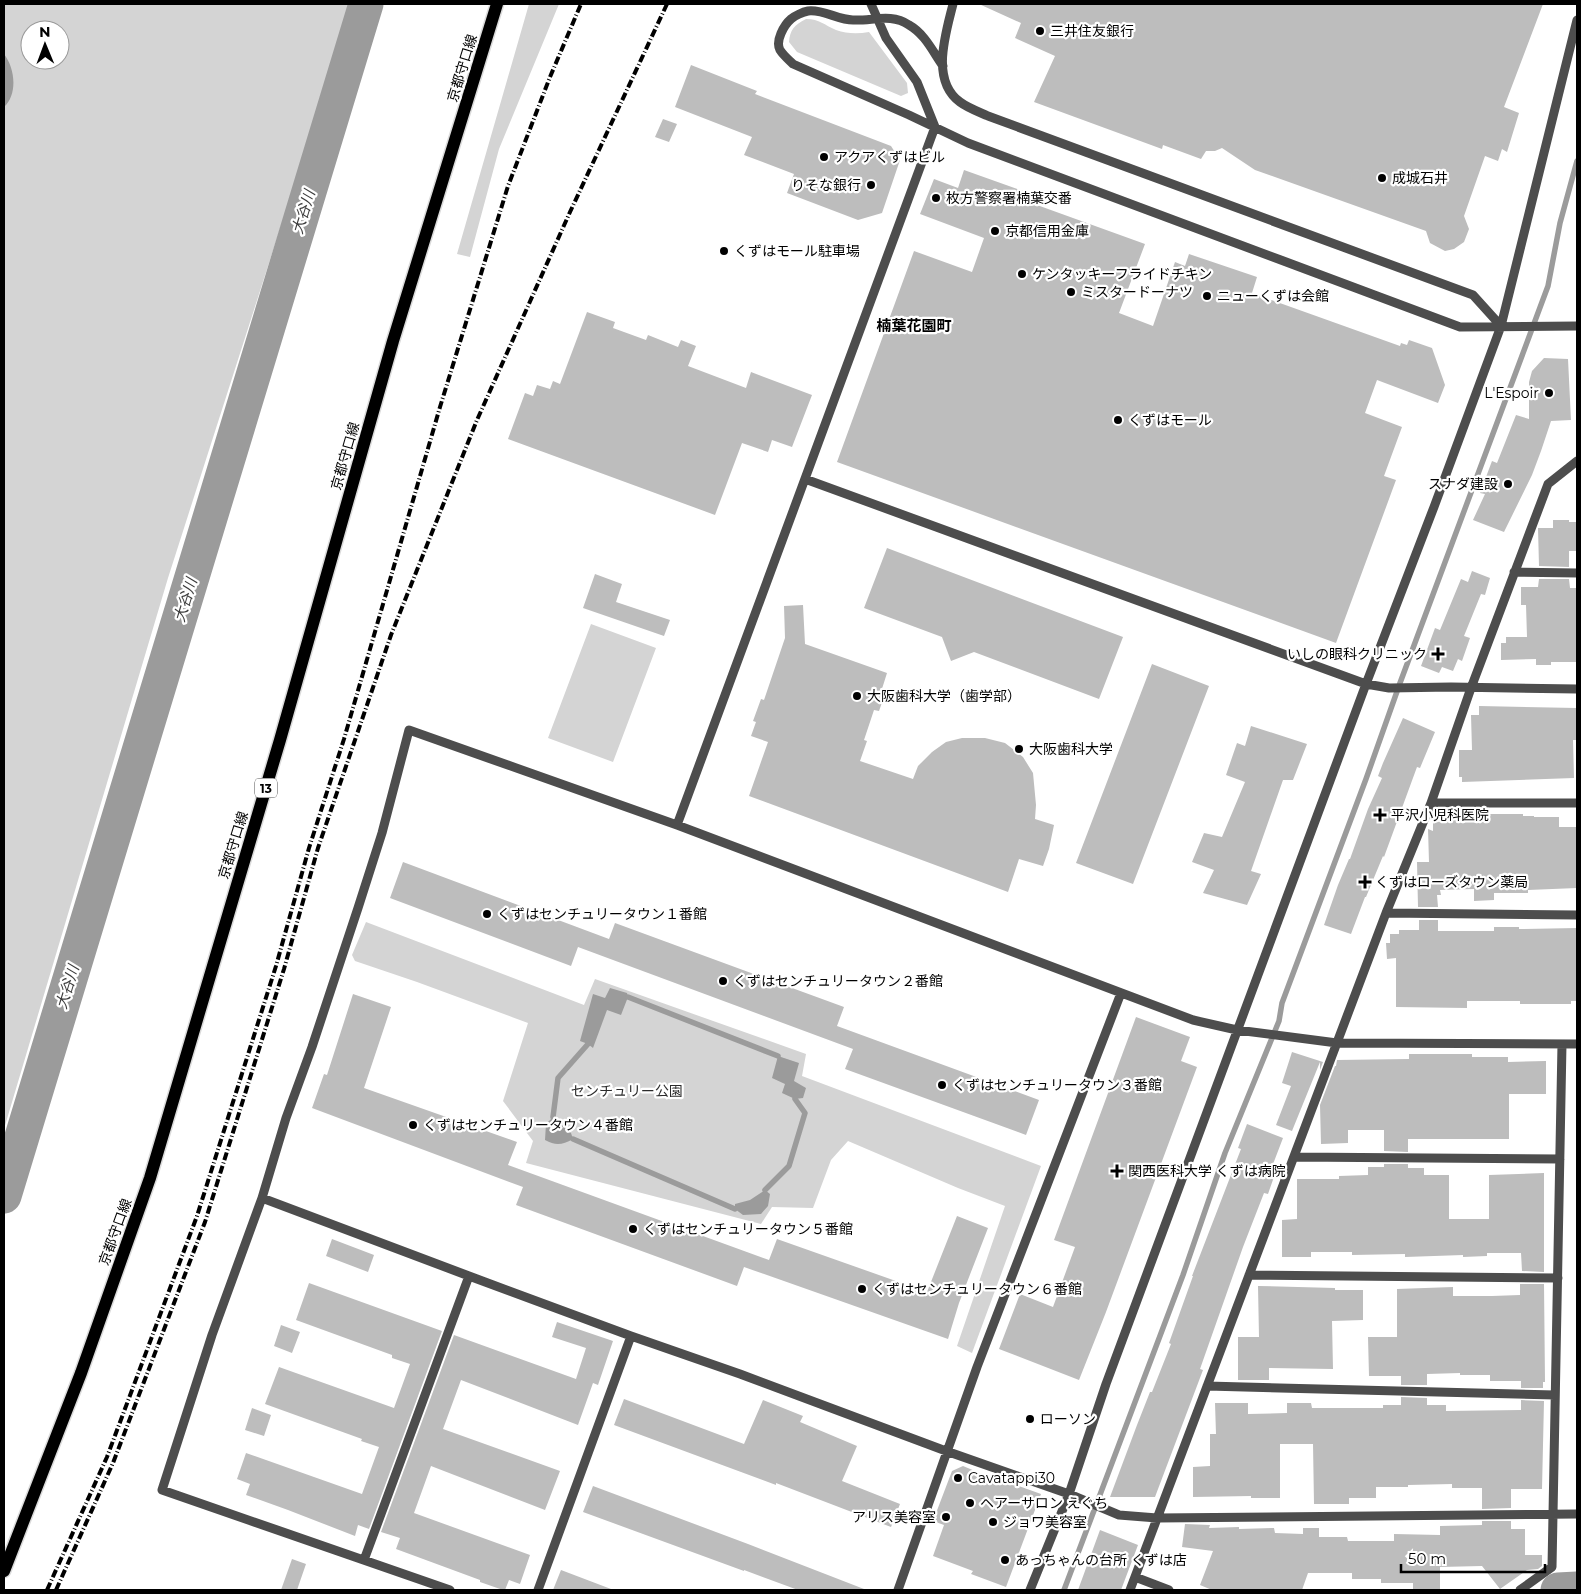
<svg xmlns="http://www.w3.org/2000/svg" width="1581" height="1594" font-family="Montserrat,'Noto Sans JP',sans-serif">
  <rect width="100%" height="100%" fill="#fff"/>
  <path fill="#d4d4d4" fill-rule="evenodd" d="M 4,4 L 350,4 L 293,188 L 168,578 L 4,1129 ZM 30,30 L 60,30 L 60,60 L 30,60 Z
    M 529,4 L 559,4 L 499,149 L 470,257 L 457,254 Z
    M 806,19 C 820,19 824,25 836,30 C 847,34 858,34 869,32 L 907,83 L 908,93 L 901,96 L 797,52 L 789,42 C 790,30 794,25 806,19 Z
    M 591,624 L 656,648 L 613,762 L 548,738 Z
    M 366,922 L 584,1005 L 595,979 L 806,1054 L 802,1076 L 1041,1166 L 972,1353 L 957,1346 L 1005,1206 L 958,1188 L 848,1141 L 831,1160 L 813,1208 L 772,1207 L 761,1224 L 526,1163 L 533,1141 L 503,1101 L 528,1023 L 417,982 L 355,961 L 352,955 Z"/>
  <path fill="#9b9b9b" d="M 4,54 C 15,68 18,94 4,107 Z
    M 610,988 L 627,993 L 628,997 L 621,1015 L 607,1010 L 593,1048 L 588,1044 L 580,1041 L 593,994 L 605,998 Z
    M 778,1056 L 799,1063 L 794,1081 L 806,1088 L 803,1098 L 795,1099 L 782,1093 L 785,1084 L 772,1078 Z
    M 553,1117 L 571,1133 L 573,1139 C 562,1145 556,1146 545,1140 L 546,1124 Z
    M 765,1190 L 770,1194 L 768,1206 L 761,1214 L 743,1215 L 735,1209 L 735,1204 L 750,1200 Z"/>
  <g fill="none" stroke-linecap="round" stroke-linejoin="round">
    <path stroke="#9b9b9b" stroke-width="5.5" d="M 628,997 L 778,1056
      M 553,1117 L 558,1078 L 588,1044
      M 573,1139 L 735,1209
      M 765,1190 L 789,1166 L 805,1113 L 795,1099
      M 1064,1590 L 1183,1275 L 1225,1153 L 1279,1021 L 1282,1003 L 1366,779 L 1400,683 L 1548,286 L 1560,223 L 1577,161"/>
    <path stroke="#9b9b9b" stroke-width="35" d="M 4,1196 L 366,4
      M 1558,1590 L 1577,1589"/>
  </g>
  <path fill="#bdbdbd" d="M 979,4 L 1543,4 L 1504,107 L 1519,113 L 1507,152 L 1502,149 L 1498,161 L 1485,156 L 1464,216 L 1469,229 L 1464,242 L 1454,249 L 1445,251 L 1430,243 L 1426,231 L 1255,170 L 1222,148 L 1215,151 L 1206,151 L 1201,159 L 1163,145 L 1162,149 L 1034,102 L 1055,56 L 1015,38 L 1021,23 Z
    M 691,65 L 757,91 L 755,94 L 891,146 L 900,160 L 882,213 L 858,220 L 787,193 L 794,174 L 744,155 L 752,137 L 675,107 Z
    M 663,119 L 677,124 L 669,142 L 655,137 Z
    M 964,170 L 1040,197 L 1037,205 L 1145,244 L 1119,313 L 1153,326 L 1175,262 L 1185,266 L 1189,254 L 1257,277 L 1252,293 L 1400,346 L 1401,343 L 1407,345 L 1409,340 L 1432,348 L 1445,385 L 1438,403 L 1377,380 L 1365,413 L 1402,427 L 1384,476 L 1396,480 L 1336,643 L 837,462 L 914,251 L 972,272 L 984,238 L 920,214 L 934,179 L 958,188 Z
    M 587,312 L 615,322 L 613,328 L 646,340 L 648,335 L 678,347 L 681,340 L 696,346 L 688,366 L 746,388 L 751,372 L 812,395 L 792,447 L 772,440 L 768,452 L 742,443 L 715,515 L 508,439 L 525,393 L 533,396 L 537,385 L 550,389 L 553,381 L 560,384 Z
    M 1544,358 L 1568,359 L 1571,420 L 1551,421 L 1541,451 L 1532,475 L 1504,532 L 1473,520 L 1485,494 L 1480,493 L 1492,461 L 1497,463 L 1516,415 L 1529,419 L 1529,382 L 1532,371 Z
    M 1553,520 L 1569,520 L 1569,522 L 1577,522 L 1577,551 L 1569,551 L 1569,567 L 1539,566 L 1538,528 L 1553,528 Z
    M 887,548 L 1123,637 L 1099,699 L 974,652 L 951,661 L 942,637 L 864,608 Z
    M 1472,571 L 1490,578 L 1485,595 L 1481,594 L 1464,636 L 1470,638 L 1462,661 L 1458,659 L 1453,671 L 1442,667 L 1439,673 L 1421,666 L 1435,628 L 1440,630 L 1461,579 L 1468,582 Z
    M 595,574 L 622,584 L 616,602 L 670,620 L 664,636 L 583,608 Z
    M 1539,579 L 1569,579 L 1570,588 L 1577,588 L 1577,662 L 1551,662 L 1551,665 L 1536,665 L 1536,659 L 1501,660 L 1501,643 L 1506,643 L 1506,637 L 1527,637 L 1526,605 L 1521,605 L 1521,587 L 1538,587 Z
    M 803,605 L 805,644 L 887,673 L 881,692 L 885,694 L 879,711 L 874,710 L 864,740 L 867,741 L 860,761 L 913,779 L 918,766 L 932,752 L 946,742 L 962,738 L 985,738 L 1005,743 L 1023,757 L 1033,773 L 1036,805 L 1035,819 L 1054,825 L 1049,849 L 1043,866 L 1019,859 L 1008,892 L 749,796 L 768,742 L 751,736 L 756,722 L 753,721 L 761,699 L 764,700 L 785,638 L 784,606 Z
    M 1152,664 L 1209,686 L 1133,884 L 1076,863 Z
    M 1479,706 L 1577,708 L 1577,740 L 1573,740 L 1574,778 L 1462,782 L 1462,777 L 1459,777 L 1459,750 L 1472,750 L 1471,715 L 1479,715 Z
    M 1403,718 L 1435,732 L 1420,768 L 1417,767 L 1384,857 L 1383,856 L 1366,897 L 1365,897 L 1351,934 L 1324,925 L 1338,885 L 1349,859 L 1350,859 L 1368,809 L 1382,778 L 1378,776 L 1383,763 Z
    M 1251,726 L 1307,744 L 1293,780 L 1283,780 L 1251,871 L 1261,874 L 1247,905 L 1203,893 L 1214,870 L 1192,862 L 1204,833 L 1222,837 L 1245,782 L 1226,775 L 1237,743 L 1245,746 Z
    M 1489,814 L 1523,814 L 1523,816 L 1534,816 L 1534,817 L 1559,817 L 1559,827 L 1577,827 L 1577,888 L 1528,890 L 1528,893 L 1494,893 L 1494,900 L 1474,901 L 1474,889 L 1440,890 L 1441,895 L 1437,895 L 1438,907 L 1418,907 L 1417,862 L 1429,862 L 1428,829 L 1433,831 L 1433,822 L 1452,821 L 1452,816 L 1489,816 Z
    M 403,862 L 609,939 L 615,923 L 844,1007 L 837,1026 L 1039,1100 L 1026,1135 L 845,1069 L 853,1049 L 578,947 L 571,966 L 390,898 Z
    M 1419,920 L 1438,920 L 1438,931 L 1494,931 L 1494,927 L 1519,927 L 1519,929 L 1577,928 L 1577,1001 L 1571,1001 L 1571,1004 L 1520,1004 L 1520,1001 L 1467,1001 L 1467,1008 L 1396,1007 L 1396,958 L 1387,959 L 1386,943 L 1390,943 L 1390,934 L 1399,934 L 1399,930 L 1419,930 Z
    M 353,994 L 391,1007 L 364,1088 L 517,1142 L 508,1165 L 769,1260 L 777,1239 L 927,1292 L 957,1216 L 988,1228 L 959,1303 L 948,1339 L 744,1267 L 737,1286 L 516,1205 L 523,1187 L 312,1108 L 324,1074 L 327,1075 Z
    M 1136,1017 L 1190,1037 L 1181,1061 L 1197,1067 L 1106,1312 L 1079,1380 L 999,1349 L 1020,1294 L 1053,1307 L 1075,1247 L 1054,1240 Z
    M 1292,1052 L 1323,1062 L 1320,1070 L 1320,1062 L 1292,1131 L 1276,1125 L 1291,1086 L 1282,1083 Z
    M 1409,1054 L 1472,1054 L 1472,1057 L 1508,1057 L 1508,1062 L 1546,1061 L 1546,1094 L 1509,1094 L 1509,1139 L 1408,1139 L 1408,1152 L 1384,1151 L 1384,1130 L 1348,1130 L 1348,1143 L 1321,1144 L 1320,1105 L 1335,1066 L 1336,1066 L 1337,1060 L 1409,1059 Z
    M 1247,1124 L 1283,1138 L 1270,1172 L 1275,1174 L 1268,1194 L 1264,1193 L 1243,1247 L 1200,1369 L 1203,1370 L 1155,1497 L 1110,1497 L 1137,1425 L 1150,1392 L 1152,1392 L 1171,1344 L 1169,1343 L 1193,1276 L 1192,1276 L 1241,1149 L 1238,1148 Z
    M 1384,1164 L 1408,1164 L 1408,1168 L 1424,1168 L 1424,1175 L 1449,1175 L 1449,1219 L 1489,1219 L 1489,1175 L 1544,1173 L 1544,1272 L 1522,1271 L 1521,1253 L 1487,1253 L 1487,1256 L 1463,1257 L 1463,1255 L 1405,1257 L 1405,1254 L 1352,1255 L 1352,1252 L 1311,1252 L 1311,1257 L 1282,1257 L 1282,1220 L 1297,1219 L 1297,1179 L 1339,1179 L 1339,1176 L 1368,1175 L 1368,1167 L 1384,1167 Z
    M 332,1239 L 374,1255 L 368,1272 L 326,1256 Z
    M 309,1283 L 442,1331 L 369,1529 L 358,1525 L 355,1536 L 288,1510 L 246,1495 L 250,1484 L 237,1479 L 246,1453 L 362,1494 L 379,1447 L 361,1441 L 362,1439 L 265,1404 L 279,1367 L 394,1408 L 410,1364 L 392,1358 L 392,1355 L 296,1320 Z
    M 1520,1284 L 1544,1284 L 1545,1382 L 1543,1382 L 1543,1388 L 1521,1388 L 1521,1381 L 1490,1381 L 1490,1375 L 1460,1375 L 1460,1373 L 1427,1374 L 1427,1385 L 1401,1385 L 1401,1376 L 1369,1376 L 1368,1337 L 1397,1337 L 1397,1289 L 1453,1287 L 1453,1296 L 1492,1296 L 1520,1295 Z
    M 1258,1286 L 1335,1288 L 1335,1290 L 1363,1290 L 1363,1320 L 1332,1321 L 1333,1369 L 1269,1368 L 1269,1380 L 1238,1380 L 1238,1337 L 1259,1337 Z
    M 557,1322 L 613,1341 L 598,1385 L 593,1383 L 578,1425 L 461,1380 L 443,1429 L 560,1471 L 545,1510 L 431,1466 L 414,1513 L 530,1555 L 520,1584 L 509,1580 L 505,1590 L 503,1590 L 480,1582 L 480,1580 L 396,1549 L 400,1538 L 381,1532 L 454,1335 L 576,1379 L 586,1348 L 552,1337 Z
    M 281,1325 L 300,1332 L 292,1353 L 274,1346 Z
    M 1401,1397 L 1427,1398 L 1427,1405 L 1446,1405 L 1446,1411 L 1521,1410 L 1521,1400 L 1544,1401 L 1542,1489 L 1511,1489 L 1511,1508 L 1482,1509 L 1482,1488 L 1452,1488 L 1452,1484 L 1408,1485 L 1408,1487 L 1376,1487 L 1376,1498 L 1349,1498 L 1349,1504 L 1314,1504 L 1313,1444 L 1280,1444 L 1280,1498 L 1251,1498 L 1251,1496 L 1193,1497 L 1193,1467 L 1210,1466 L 1210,1434 L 1216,1434 L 1215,1403 L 1248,1403 L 1248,1414 L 1287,1413 L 1287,1403 L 1311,1403 L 1312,1408 L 1383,1408 L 1383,1405 L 1401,1405 Z
    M 624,1399 L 744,1444 L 763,1400 L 803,1416 L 800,1422 L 857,1446 L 842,1481 L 900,1504 L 891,1527 L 776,1483 L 776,1485 L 614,1425 Z
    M 252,1408 L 271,1415 L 264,1436 L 245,1430 Z
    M 963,1466 L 999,1481 L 999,1479 L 1041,1494 L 1006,1587 L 971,1574 L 973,1571 L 933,1556 L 944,1525 L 933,1521 L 952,1471 Z
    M 593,1486 L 748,1544 L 864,1589 L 863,1590 L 798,1590 L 744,1570 L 744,1571 L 583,1512 Z
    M 1482,1521 L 1511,1521 L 1511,1529 L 1525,1529 L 1525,1555 L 1542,1555 L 1542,1566 L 1538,1569 L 1527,1570 L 1500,1589 L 1482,1566 L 1440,1567 L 1440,1590 L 1413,1590 L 1413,1583 L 1381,1583 L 1381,1579 L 1352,1579 L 1352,1573 L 1308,1573 L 1302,1590 L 1212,1590 L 1200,1585 L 1213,1551 L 1182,1547 L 1185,1524 L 1210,1525 L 1209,1528 L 1239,1527 L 1239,1529 L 1274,1528 L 1275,1533 L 1303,1534 L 1303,1528 L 1319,1528 L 1319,1537 L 1347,1537 L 1348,1541 L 1394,1541 L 1394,1534 L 1440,1535 L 1440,1526 L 1482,1525 Z
    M 1100,1530 L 1138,1545 L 1121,1590 L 1078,1590 Z
    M 292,1559 L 306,1564 L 297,1590 L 281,1590 Z
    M 561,1570 L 611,1589 L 611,1590 L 553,1590 Z"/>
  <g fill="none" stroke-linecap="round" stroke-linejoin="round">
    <defs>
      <path id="major" d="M 4,1571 L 81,1373 L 150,1178 L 280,740 L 393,341 L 497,4"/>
    </defs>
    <use href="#major" stroke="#dbdbdb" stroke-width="15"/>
    <path stroke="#4d4d4d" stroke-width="9" d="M 953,4 C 946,33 930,80 960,102 C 968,108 979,112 988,116 L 1473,295 L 1501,326
      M 943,66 C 933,52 925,34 909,25 C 891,13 873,21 853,20 C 838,20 823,9 808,11 C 803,12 794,16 791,19 C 784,25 775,41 780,50 C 783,55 789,60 793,64 L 909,115 L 968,143 L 1460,327 L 1577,326
      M 805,479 L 1366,684 L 1389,688 L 1451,687 L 1577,689
      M 1514,572 L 1577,573
      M 1431,803 L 1577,803
      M 677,825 L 935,127 L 917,82 L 886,38 L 871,4
      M 1386,913 L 1577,915
      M 1294,1157 L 1560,1159
      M 262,1198 L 469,1276 L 631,1336 L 740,1374 L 946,1451 L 1069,1494 L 1119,1515 L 1157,1518 L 1577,1514
      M 1249,1275 L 1558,1278
      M 1207,1386 L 1555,1395
      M 364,1560 L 469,1276
      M 1135,1577 L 1169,1590
      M 450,1590 L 162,1490 L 212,1335 L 262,1198 L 286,1118 L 312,1047 L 358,908 L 382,833 L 409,730 L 677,825 L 1193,1020 L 1237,1030 L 1337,1043 L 1577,1044
      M 538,1590 L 631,1336
      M 898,1590 L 977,1367 L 1121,993
      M 1030,1590 L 1069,1494 L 1106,1384 L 1366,684 L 1434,507 L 1501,326 L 1577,20
      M 1130,1590 L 1386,913 L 1431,803 L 1471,688 L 1548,484 L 1577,461
      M 1520,1590 L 1552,1567 L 1562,1044"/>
    <use href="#major" stroke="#000" stroke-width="12"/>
    <path stroke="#000" stroke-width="4" stroke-dasharray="8 2.5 1 2.5" stroke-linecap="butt" d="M 47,1590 L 107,1457 L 197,1216 L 276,966 L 309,848 L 344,739 L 440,407 L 508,186 L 550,77 L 581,4
      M 56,1590 L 113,1463 L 205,1222 L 284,969 L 318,848 L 391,635 L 477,420 L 570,212 L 667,4"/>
  </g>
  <g fill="#000" stroke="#fff" stroke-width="2">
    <circle cx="1040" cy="31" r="5"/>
    <circle cx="824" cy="157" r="5"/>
    <circle cx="1382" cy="178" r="5"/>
    <circle cx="871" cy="185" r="5"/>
    <circle cx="936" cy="198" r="5"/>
    <circle cx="995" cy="231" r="5"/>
    <circle cx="724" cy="251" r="5"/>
    <circle cx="1022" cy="274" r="5"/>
    <circle cx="1071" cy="292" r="5"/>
    <circle cx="1207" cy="296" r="5"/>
    <circle cx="1549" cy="393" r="5"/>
    <circle cx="1118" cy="420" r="5"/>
    <circle cx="1508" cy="484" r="5"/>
    <path d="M1435.5 646.5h5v5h5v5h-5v5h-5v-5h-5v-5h5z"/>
    <circle cx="857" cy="696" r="5"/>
    <circle cx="1019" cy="749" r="5"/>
    <path d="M1377.5 807.5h5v5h5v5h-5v5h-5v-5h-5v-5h5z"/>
    <path d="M1362.5 874.5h5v5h5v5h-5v5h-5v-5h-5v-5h5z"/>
    <circle cx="487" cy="914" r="5"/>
    <circle cx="723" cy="981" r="5"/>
    <circle cx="942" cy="1085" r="5"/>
    <circle cx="413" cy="1125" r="5"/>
    <path d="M1114.5 1163.5h5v5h5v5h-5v5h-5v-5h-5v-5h5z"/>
    <circle cx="633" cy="1229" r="5"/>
    <circle cx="862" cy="1289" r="5"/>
    <circle cx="1030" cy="1419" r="5"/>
    <circle cx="958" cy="1478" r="5"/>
    <circle cx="970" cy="1503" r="5"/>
    <circle cx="946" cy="1517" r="5"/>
    <circle cx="993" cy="1522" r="5"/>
    <circle cx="1005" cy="1560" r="5"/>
  </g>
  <g text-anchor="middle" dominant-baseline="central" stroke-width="4.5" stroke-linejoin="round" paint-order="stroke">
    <rect fill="#fff" stroke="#4c4c4c" stroke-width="1" x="255" y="778.5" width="22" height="19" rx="4"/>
    <g font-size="12" font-weight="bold" fill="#000">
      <text x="266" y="788">13</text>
    </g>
    <g font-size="14" fill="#000" stroke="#fff" text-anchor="start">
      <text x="1050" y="31">三井住友銀行</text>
      <text x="834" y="157">アクアくずはビル</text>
      <text x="1392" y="178">成城石井</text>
      <text x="861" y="185" text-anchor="end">りそな銀行</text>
      <text x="946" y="198">枚方警察署楠葉交番</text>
      <text x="1005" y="231">京都信用金庫</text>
      <text x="734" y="251">くずはモール駐車場</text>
      <text x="1032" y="274">ケンタッキーフライドチキン</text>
      <text x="1081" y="292">ミスタードーナツ</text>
      <text x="1217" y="296">ニューくずは会館</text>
      <text x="1539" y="393" text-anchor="end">L'Espoir</text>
      <text x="1128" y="420">くずはモール</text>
      <text x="1498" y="484" text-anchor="end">スナダ建設</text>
      <text x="1427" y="654" text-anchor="end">いしの眼科クリニック</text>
      <text x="867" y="696">大阪歯科大学（歯学部）</text>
      <text x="1029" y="749">大阪歯科大学</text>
      <text x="1391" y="815">平沢小児科医院</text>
      <text x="1375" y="882">くずはローズタウン薬局</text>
      <text x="497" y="914">くずはセンチュリータウン１番館</text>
      <text x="733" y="981">くずはセンチュリータウン２番館</text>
      <text x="952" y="1085">くずはセンチュリータウン３番館</text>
      <text x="423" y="1125">くずはセンチュリータウン４番館</text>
      <text x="1128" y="1171">関西医科大学 くずは病院</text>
      <text x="643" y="1229">くずはセンチュリータウン５番館</text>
      <text x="872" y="1289">くずはセンチュリータウン６番館</text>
      <text x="1040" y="1419">ローソン</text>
      <text x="968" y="1478">Cavatappi30</text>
      <text x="980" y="1503">ヘアーサロン えぐち</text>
      <text x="936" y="1517" text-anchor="end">アリス美容室</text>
      <text x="1003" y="1522">ジョワ美容室</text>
      <text x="1015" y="1560">あっちゃんの台所 くずは店</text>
    </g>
    <g font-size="14" fill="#000" stroke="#fff">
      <text transform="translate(462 68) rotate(-73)">京都守口線</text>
      <text transform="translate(345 456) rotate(-74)">京都守口線</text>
      <text transform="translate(233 845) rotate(-73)">京都守口線</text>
      <text transform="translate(115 1232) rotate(-70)">京都守口線</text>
    </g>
    <g font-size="14" fill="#2b2b2b" stroke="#fff">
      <text x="627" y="1091">センチュリー公園</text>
    </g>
    <g font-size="15" font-style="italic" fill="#3c3c3c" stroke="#fff">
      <text transform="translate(303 212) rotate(-73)">大谷川</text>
      <text transform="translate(185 600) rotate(-73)">大谷川</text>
      <text transform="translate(67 987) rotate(-73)">大谷川</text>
    </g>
    <g font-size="15" font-weight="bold" fill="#000" stroke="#fff">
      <text x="914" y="325">楠葉花園町</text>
    </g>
  </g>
  <rect width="1581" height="1594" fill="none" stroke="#000000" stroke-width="10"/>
  <g transform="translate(45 45) rotate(359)"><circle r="24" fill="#ffffff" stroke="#999999"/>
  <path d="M0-4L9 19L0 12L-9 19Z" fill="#000000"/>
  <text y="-8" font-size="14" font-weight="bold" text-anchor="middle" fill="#000000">N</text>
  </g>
  <path d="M1401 1564v8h144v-8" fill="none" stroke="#000000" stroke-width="2.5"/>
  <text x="1408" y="1564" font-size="15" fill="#000000" stroke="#ffffff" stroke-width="4" paint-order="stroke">50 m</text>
</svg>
